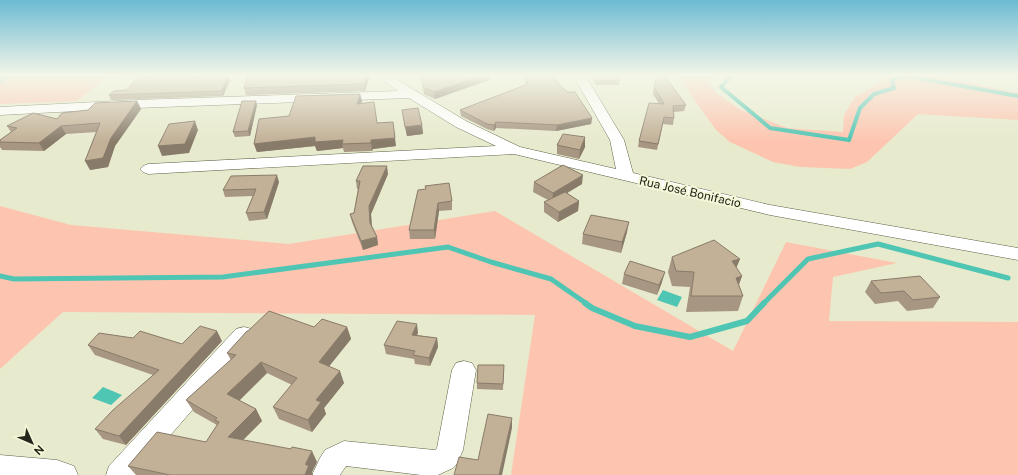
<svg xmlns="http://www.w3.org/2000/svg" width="1018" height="475" font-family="'Public Sans',sans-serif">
  <rect width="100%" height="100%" fill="#e7eacc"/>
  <path fill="#fdc5b0" d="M 0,75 L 170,75 L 105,78 L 77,101 L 0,104 Z
    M 677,75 L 713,75 L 710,83 L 715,92 L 739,109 L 787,128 L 843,132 L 844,115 L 855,97 L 878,84 L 888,75 L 930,75 L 1018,93 L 1018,120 L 918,114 L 867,162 L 850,169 L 800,167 L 773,162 L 730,142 L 716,130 Z
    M 0,206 L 71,225 L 289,244 L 495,211 L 733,351 L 786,242 L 897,263 L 833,277 L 829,321 L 1018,322 L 1018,475 L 511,475 L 535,315 L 63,312 L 0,369 Z"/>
  <path fill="#4fc5b3" d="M 663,290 L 682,297 L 677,307 L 657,300 Z
    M 103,387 L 122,395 L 111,405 L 92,398 Z"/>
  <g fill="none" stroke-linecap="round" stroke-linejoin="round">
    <path stroke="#4fc5b3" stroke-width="4" d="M 732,75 L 721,87 L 770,128 L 849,140 L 860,108 L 874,94 L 894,88 L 892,79 L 907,76 L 1018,96
      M 0,80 L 9,75"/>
    <path stroke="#4fc5b3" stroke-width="5" d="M 0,276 L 14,279 L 223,277 L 448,247 L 491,262 L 551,279 L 587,304
      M 763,304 L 808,259 L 878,244 L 1008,278"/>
    <path stroke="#4fc5b3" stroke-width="6" d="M 585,303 L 592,308 L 635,326 L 690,337 L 747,321 L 764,303"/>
    <defs>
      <path id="street" d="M 375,75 L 389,75 L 466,121 L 520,147 L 616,169 L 610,140 L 573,75 L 585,75 L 624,140 L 633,173 L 770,205 L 1018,248 L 1018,260 L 770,215 L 514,154 L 148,174 L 143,172 L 140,169 L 143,166 L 148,164 L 496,146 L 456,127 L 409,98 L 136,108 L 0,115 L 0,107 L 136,100 L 398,91 Z
        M 244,327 L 252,329 L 255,335 L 252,341 L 136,475 L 106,475 L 109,466 L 236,329 Z
        M 464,361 L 472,363 L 476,370 L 463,450 L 457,464 L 453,468 L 438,475 L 421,475 L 346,466 L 340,475 L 312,475 L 320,458 L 325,450 L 344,441 L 435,450 L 437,448 L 452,370 L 456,363 Z
        M 0,455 L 57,460 L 74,466 L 78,475 L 0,475 Z"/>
    </defs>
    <use href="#street" stroke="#5e6147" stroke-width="1"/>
    <use href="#street" fill="#fff" fill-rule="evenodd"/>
  </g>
  <path fill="#a79782" d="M 183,75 L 198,75 L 198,77 L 230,80 L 223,96 L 111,100 L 109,95 Z
    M 248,75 L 370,75 L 365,91 L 246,95 L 244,88 Z
    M 421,75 L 489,75 L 489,80 L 435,99 L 424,94 Z
    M 524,75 L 551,75 L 592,118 L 591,124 L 556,131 L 496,128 L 494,131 L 487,129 L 461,116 L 460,110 L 526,85 L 524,77 Z
    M 591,75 L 617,75 L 620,80 L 619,85 L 596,85 Z
    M 654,87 L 686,105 L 684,111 L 674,112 L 674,118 L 673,125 L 663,124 L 657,150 L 638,147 L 639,141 L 659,104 L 653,94 Z
    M 360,94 L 362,101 L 361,104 L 396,146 L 373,149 L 372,151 L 344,152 L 343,148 L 317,151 L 315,146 L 257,152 L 254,144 L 289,116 Z
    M 137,101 L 141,109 L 115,146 L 108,167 L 90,170 L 97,132 L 66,134 L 44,151 L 2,150 L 0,147 L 0,140 L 11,132 L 7,126 L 57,119 L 88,110 Z
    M 257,105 L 250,136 L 235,137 L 233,132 Z
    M 402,110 L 422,125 L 423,134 L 407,136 Z
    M 557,145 L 585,147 L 579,159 L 557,154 Z
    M 388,174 L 371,214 L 372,226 L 377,237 L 378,245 L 363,250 L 352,222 L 350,214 L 354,213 L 358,189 L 357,189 L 356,181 Z
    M 279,182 L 267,219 L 249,221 L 246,213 L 253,196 L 225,197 L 223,190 Z
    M 534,182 L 582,184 L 567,193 L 579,201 L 578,211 L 558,222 L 544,212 L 544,202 L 548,200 L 533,192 Z
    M 418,190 L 452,201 L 452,210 L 439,211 L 435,239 L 410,239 L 409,230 Z
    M 627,232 L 621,253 L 582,244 L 583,234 Z
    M 672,257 L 740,259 L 736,268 L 742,276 L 739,285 L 743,296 L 738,311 L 686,312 L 690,287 L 672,286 L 668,272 Z
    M 624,274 L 662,282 L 657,295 L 622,284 Z
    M 871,281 L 940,297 L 933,308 L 907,311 L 898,301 L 875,304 L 865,292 Z
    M 314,327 L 347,327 L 351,339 L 329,366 L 344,383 L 324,408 L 326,414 L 312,432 L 279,419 L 273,407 L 292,385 L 267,373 L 239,400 L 256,409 L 262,421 L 243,440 L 317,462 L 312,472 L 313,475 L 136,475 L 128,466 L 206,442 L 217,425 L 194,412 L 186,400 L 231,360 L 227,353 L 248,331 Z
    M 418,333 L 417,335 L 437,338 L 438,347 L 430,366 L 415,364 L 414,359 L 386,354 L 384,345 Z
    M 222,341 L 126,445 L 103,439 L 95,429 L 153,375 L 95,355 L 88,345 L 182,344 Z
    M 504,365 L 503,390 L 477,389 L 477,383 Z"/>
  <path fill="#887b6a" d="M 228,75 L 230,80 L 223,96 L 222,91 Z
    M 367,75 L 370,75 L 365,91 L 364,84 Z
    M 484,75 L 489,75 L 489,80 L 435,99 L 434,92 Z
    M 360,94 L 362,101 L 358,112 L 357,104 Z
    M 137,101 L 141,109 L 115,146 L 108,167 L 90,170 L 85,161 Z
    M 256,101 L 257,105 L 250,136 L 248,131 Z
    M 592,118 L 591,124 L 556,131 L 557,125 Z
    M 195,121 L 198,130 L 189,153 L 162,156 L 158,146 Z
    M 393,122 L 396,146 L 373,149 L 372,151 L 371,140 Z
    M 496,122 L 496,128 L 494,131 L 494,125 Z
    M 422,125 L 423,134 L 407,136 L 405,127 Z
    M 61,126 L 66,134 L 44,151 L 39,143 Z
    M 315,137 L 343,140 L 342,144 L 343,148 L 317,151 L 315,146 L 257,152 L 254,144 Z
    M 585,137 L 585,147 L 579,159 L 580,150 Z
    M 387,166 L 388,174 L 371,214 L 372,231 L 370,223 L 369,206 Z
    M 277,175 L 279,182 L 267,219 L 264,212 Z
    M 583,175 L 582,184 L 552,202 L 553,193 Z
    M 579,201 L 578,211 L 558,222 L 559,212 Z
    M 438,203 L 439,211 L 435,239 L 434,230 Z
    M 629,222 L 627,232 L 621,253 L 622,242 Z
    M 377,237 L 378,245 L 363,250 L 361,241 Z
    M 740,259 L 734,273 L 732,261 Z
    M 665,272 L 662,282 L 657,295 L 659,285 Z
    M 742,276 L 736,291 L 736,278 Z
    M 417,324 L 418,333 L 413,343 L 412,335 Z
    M 347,327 L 351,339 L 323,374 L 319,362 Z
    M 217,331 L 222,341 L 126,445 L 119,436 Z
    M 437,338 L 438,347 L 430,366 L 429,358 Z
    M 261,362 L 267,373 L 234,406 L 227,394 Z
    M 340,371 L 344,383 L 324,408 L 326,414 L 312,432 L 308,420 L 316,400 Z
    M 256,409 L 262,421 L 235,448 L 228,437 Z
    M 512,418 L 512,428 L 502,475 L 499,475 Z
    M 312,451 L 317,462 L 312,472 L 313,475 L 305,475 L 306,463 Z"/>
  <path fill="#c2b097" stroke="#887b6a" d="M 183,75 L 197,75 L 195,77 L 228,75 L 222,91 L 109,95 L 114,91 L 127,90 L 138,77 Z
    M 248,75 L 367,75 L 364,84 L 244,88 Z
    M 421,75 L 484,75 L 434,92 L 423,87 Z
    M 525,75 L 551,75 L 567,92 L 575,92 L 592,118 L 557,125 L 496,122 L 494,125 L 487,124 L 460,110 L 528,84 Z
    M 594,75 L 617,75 L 620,80 L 597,81 Z
    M 657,75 L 664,75 L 686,105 L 673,106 L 674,118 L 664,117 L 658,144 L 639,141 L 649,103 L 664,104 L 654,87 Z
    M 360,94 L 357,104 L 374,102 L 377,123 L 393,122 L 395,138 L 371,140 L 371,143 L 342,144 L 343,140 L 315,142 L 315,137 L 254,144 L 259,119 L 289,116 L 296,96 Z
    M 137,101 L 111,138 L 103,158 L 85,161 L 100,123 L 61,126 L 39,143 L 0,142 L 0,140 L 17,128 L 7,126 L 33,113 L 57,119 L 62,113 L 88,110 L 95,103 Z
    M 242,101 L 256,101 L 248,131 L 233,132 Z
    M 418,108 L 422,125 L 405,127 L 402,110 Z
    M 195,121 L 185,144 L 158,146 L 169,124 Z
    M 563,134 L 585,137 L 580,150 L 557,145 Z
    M 563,165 L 583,175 L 553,193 L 534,182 Z
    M 363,166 L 387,166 L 369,206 L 370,223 L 377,237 L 361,241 L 350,214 L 354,213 L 360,181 L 356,181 Z
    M 277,175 L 264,212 L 246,213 L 256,189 L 223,190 L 231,176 Z
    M 449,183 L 452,201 L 438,203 L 434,230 L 409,230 L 418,190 L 426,189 L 425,186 Z
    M 565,192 L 579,201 L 559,212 L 544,202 Z
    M 591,215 L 629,222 L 622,242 L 583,234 Z
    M 714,240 L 740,259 L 732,261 L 742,276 L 736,278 L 743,296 L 691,296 L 694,272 L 676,271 L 672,257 Z
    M 630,261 L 665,272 L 659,285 L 624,274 Z
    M 920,276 L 940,297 L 913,300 L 904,291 L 881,293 L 871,281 Z
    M 269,311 L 314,327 L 322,319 L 347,327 L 319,362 L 340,371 L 316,400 L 321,402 L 308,420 L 273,407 L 297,378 L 261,362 L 227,394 L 256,409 L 228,437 L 291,449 L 292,447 L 312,451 L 306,463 L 306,465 L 309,465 L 305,475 L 170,475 L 128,466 L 157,432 L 206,442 L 219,422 L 215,420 L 217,418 L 186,400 L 236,355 L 227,353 L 247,331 L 248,331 Z
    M 397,321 L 417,324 L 412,335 L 437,338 L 429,358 L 413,355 L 415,351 L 384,345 Z
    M 200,326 L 217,331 L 119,436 L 95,429 L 113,410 L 159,370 L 88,345 L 99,333 L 133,338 L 140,331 L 182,344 Z
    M 478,365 L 504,365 L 503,384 L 477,383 Z
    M 488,414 L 512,418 L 499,475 L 454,475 L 459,457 L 478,460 Z"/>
  <linearGradient id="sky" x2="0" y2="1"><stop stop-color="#6bbbd3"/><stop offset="0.53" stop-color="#f4f6e8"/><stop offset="1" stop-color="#f4f6e8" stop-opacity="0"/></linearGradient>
  <rect width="1018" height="142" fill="url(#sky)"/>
  <g text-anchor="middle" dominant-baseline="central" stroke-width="4" stroke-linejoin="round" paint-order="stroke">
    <g font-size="12" fill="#25261b" stroke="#f4f8d9">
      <text transform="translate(690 192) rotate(13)">Rua José Bonifacio</text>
    </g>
  </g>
  <g transform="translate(32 443) rotate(135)" stroke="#f4f8d9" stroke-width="3" paint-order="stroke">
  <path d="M0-3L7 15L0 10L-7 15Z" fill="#25261b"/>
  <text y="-6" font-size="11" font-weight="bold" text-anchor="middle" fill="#25261b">N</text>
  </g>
</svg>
